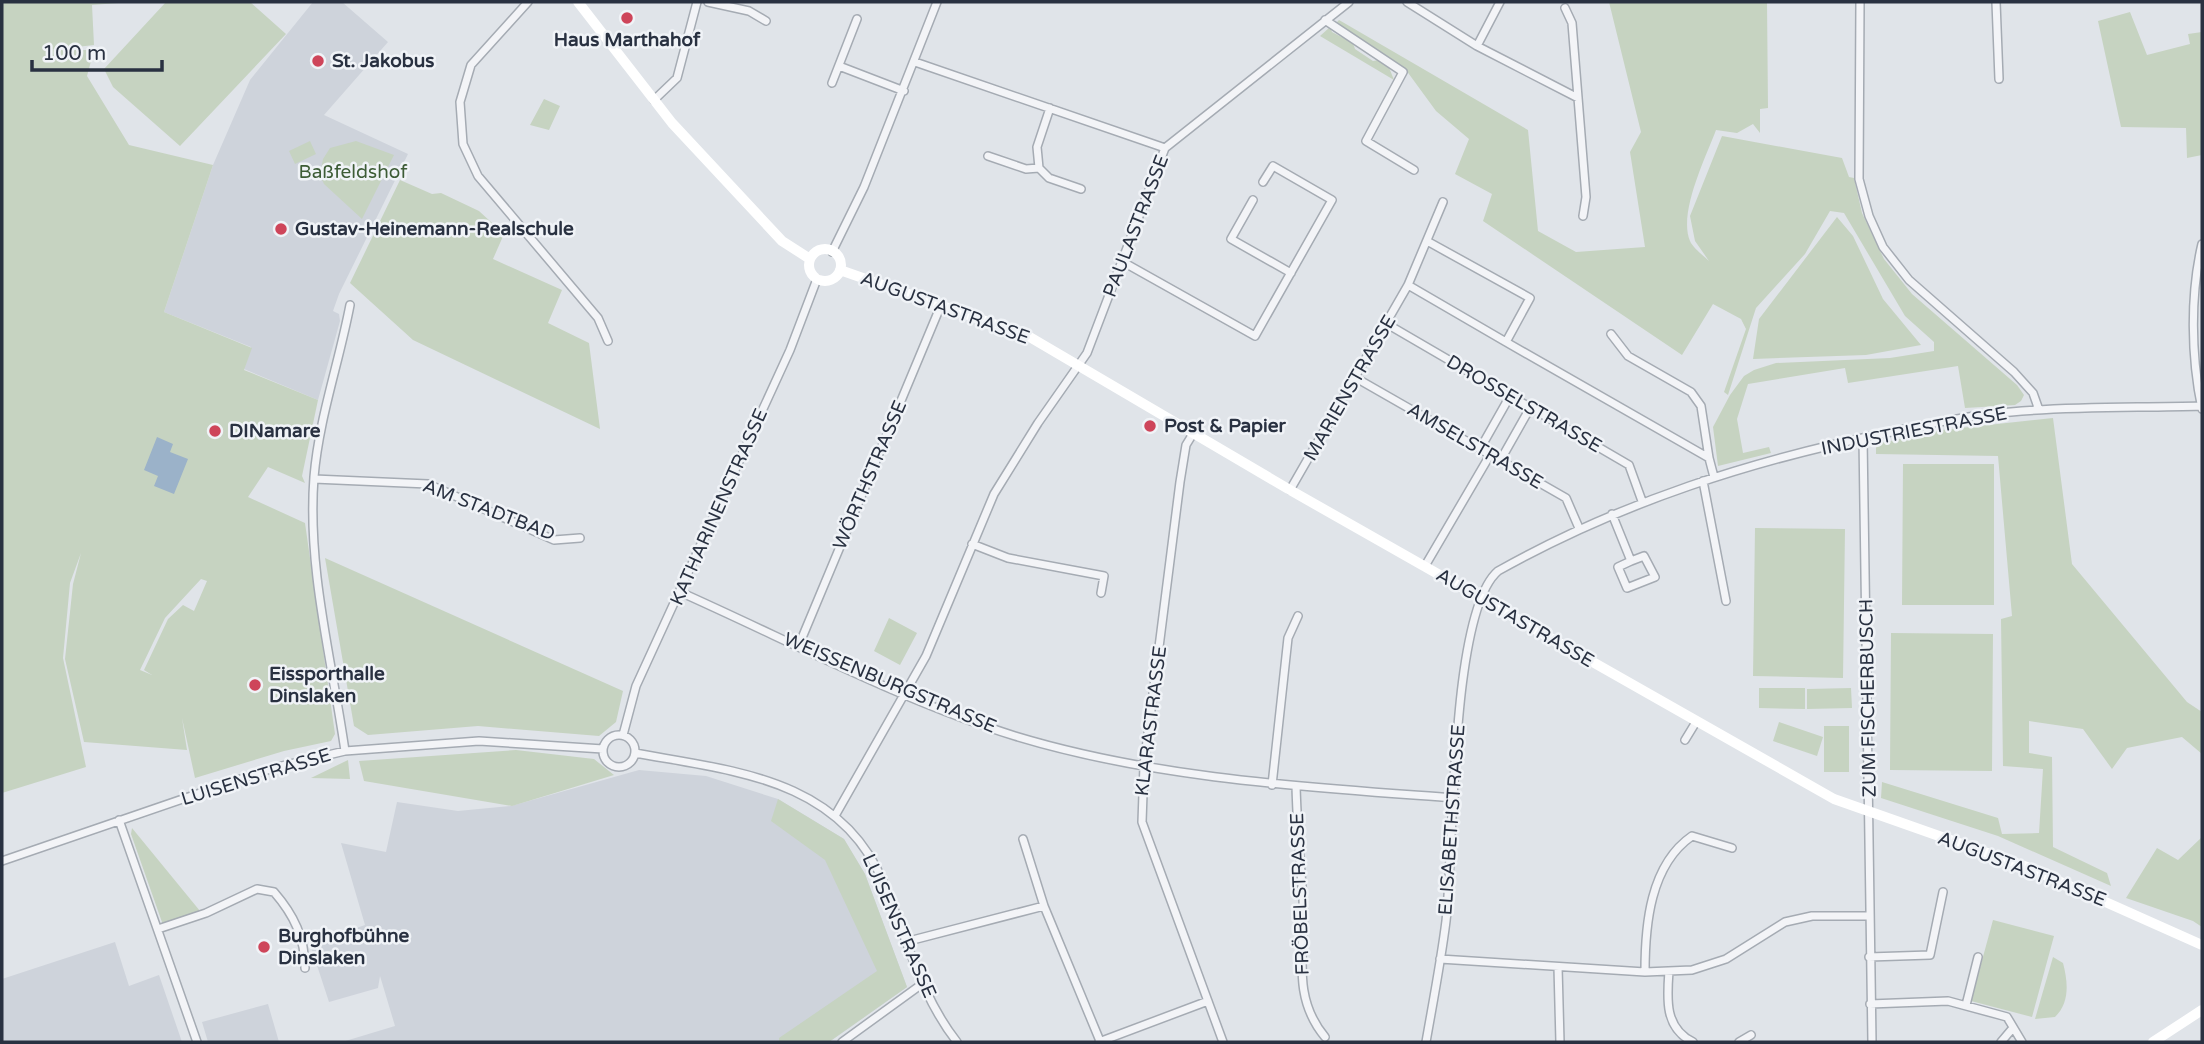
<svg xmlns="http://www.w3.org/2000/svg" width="2204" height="1044" font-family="'Varela Round',sans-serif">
  <rect width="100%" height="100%" fill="#e0e4e9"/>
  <path fill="#ced3db" d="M 313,2 L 342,2 L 388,42 L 324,115 L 408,154 L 339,294 L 333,311 L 339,314 L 340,321 L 318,400 L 244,369 L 251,347 L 164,312 L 213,165 L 250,80 Z
    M 639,770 L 706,776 L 778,799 L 844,839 L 865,874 L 907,987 L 829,1042 L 342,1042 L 395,1026 L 380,976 L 378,988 L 329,1002 L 310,944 L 365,925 L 341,843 L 386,852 L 397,802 L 458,811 L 511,806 Z
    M 115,942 L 129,986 L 159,975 L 182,1042 L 2,1042 L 2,979 Z
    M 268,1004 L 279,1042 L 208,1042 L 202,1022 Z"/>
  <path fill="#c6d3c1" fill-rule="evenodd" d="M 2,2 L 131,2 L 92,5 L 94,45 L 50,50 L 94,50 L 87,76 L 129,145 L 213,165 L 164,312 L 252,348 L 244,370 L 318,400 L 302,476 L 305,483 L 268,467 L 248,497 L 305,523 L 335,734 L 331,741 L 284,751 L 195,778 L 182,718 L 187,750 L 84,742 L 65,659 L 73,584 L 81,553 L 70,583 L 63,658 L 86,767 L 2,793 ZM 201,579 L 207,581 L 194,611 L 183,605 L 168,619 L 144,670 L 152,675 L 140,670 L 165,618 Z
    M 166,2 L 250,2 L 286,34 L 180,146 L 113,87 L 104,69 Z
    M 1609,2 L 1767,2 L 1768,108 L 1760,109 L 1760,133 L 1753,124 L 1737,133 L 1716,130 C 1706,157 1678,213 1690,241 C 1693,248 1704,256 1709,261 L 1695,241 L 1690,216 L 1722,136 L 1842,158 L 1849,177 L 1854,178 L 1862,213 L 1884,259 L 1912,294 L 2017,385 L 2024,395 L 2021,401 L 2015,405 L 1965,408 L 1958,366 L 1848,383 L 1845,368 L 1748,384 L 1737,419 L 1743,453 L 1769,447 L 1771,453 L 1718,466 L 1713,427 L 1730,395 L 1744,376 L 1754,370 L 1776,363 L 1890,358 L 1934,351 L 1934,342 L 1905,316 L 1844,213 L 1830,211 L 1805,254 L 1756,308 L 1728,395 L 1724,392 L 1746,329 L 1741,319 L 1713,304 L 1682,355 L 1483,221 L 1492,194 L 1455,174 L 1469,139 L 1436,111 L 1406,70 L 1336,23 L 1339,20 L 1528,130 L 1538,231 L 1576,252 L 1645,247 L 1630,152 L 1641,132 Z
    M 2130,12 L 2147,55 L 2190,44 L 2188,34 L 2202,32 L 2202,155 L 2187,158 L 2186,128 L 2121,127 L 2098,21 Z
    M 1330,27 L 1332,32 L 1353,43 L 1355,49 L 1373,61 L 1379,60 L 1388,65 L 1394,80 L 1320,36 Z
    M 544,99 L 560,106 L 549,130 L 530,125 Z
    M 310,141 L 316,154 L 295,164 L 289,151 Z
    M 356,141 L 394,155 L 362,219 L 324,184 L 320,175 L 323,159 L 330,148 Z
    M 400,180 L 432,194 L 441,193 L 479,211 L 504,234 L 493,259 L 562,290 L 548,323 L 589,343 L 600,429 L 413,340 L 350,283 Z
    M 1837,217 L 1853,236 L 1883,299 L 1921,345 L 1866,355 L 1753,359 L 1759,319 Z
    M 2053,418 L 2072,564 L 2187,702 L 2202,712 L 2202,754 L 2182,737 L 2127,748 L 2112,769 L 2083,729 L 2029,721 L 2029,753 L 2052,757 L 2053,847 L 2107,873 L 2111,886 L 1998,836 L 1881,798 L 1882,782 L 1998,818 L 2002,834 L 2039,833 L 2043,769 L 2003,766 L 2001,619 L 2012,616 L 1998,456 L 1876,454 L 1876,444 L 1942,430 Z
    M 1903,464 L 1994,464 L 1994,605 L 1902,605 Z
    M 1755,528 L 1845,529 L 1843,678 L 1753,676 Z
    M 325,558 L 623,691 L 616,722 L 599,736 L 478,726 L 368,735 L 354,726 Z
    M 889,618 L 917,633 L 900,665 L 874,651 Z
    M 1891,633 L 1993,634 L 1992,771 L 1890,770 Z
    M 1759,688 L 1805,688 L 1805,709 L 1759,708 Z
    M 1851,688 L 1852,708 L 1807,709 L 1807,689 Z
    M 1779,722 L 1823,737 L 1817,756 L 1773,741 Z
    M 1824,726 L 1849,726 L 1849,772 L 1824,772 Z
    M 516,750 L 594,759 L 614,775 L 512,806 L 364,781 L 359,761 Z
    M 348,760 L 350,779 L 311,778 Z
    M 778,799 L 844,839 L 865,874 L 907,987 L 829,1042 L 779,1042 L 779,1038 L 877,971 L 825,860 L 771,821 Z
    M 132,828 L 200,911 L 163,925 L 131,834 Z
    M 2202,837 L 2202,927 L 2193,921 L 2126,898 L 2157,848 L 2178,860 Z
    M 1993,920 L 2054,936 L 2032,1017 L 1971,1001 Z
    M 2053,957 L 2063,963 C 2068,982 2070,1003 2055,1017 L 2035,1019 Z"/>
  <path fill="#9bb2c9" d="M 157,437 L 173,444 L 170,452 L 188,459 L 174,494 L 154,486 L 158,476 L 144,470 Z"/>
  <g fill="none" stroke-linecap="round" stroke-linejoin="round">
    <defs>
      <path id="street" d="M 528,2 L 471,65 L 460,102 L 463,144 L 478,176 L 598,318 L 608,341
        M 708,2 L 749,11 L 766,21
        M 1407,2 L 1477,46 L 1578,98
        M 1860,2 L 1859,179 L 1869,216 L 1883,247 L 1909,280 L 2014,372 L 2033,393 L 2039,410
        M 1996,2 L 1999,79
        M 1565,8 L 1572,23 L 1586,197 L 1583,216
        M 1325,20 L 1403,72 L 1366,141 L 1414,170
        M 1477,46 L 1500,2
        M 915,62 L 1165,148
        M 839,66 L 904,91
        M 832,83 L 857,19
        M 654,100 L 677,78 L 697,2
        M 1050,108 L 1037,147 L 1039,168 L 1049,178 L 1081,189
        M 988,156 L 1026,169 L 1039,168
        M 1253,200 L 1231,239 L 1291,273
        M 832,252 L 864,187 L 937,2
        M 1123,262 L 1255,336 L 1332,200 L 1273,166 L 1263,182
        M 1408,285 L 1506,342 L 1530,298 L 1427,241
        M 1387,324 L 1629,465 L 1642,501
        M 1611,334 L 1628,356 L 1691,392 L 1701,406 L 1709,458
        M 1506,342 L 1709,458 L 1714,477
        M 1356,378 L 1566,498 L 1579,528
        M 2202,409 C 2191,357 2190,295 2202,244
        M 1194,432 L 1186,445 L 1180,482 L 1144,765 L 1142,822 L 1223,1042
        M 1863,438 L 1872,1042
        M 1480,449 L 1510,396
        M 1500,461 L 1530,408
        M 314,479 L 428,484 L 554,540 L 580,538
        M 1703,481 L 1726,601
        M 1290,490 L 1408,285 L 1443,202
        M 1612,514 L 1631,561 L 1618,567 L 1627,588 L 1655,577 L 1644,556 L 1631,561
        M 972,544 L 1008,558 L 1104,576 L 1101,593
        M 1425,566 L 1490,455
        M 680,592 C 790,641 900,700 1015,736 C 1157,779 1307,787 1454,798
        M 799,645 L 941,305
        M 623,735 L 636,686 L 790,350 L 817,279
        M603 751a16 16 0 1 1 32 0a16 16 0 1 1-32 0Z
        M 1685,740 L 1696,722
        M 345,751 C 332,660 307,569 314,477 C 319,418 339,363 350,305
        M 635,753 C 733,771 841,778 884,884 C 907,938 920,995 957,1042
        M 1272,785 L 1288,638 L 1298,616
        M 1296,786 C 1297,824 1300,861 1303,899 C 1306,949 1290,995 1325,1037
        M 836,814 L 926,656 L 994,494 L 1038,423 L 1087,353 L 1165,148 L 1349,2
        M 119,820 L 197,1042
        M 1023,839 L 1044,906
        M 2,861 L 273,768 L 345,751 L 479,741 L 603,749
        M 158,929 L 206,913 L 257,889 L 274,892 C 294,915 305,938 305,968
        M 905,942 L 1044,906 L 1100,1041
        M 1869,957 L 1930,955 L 1943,892
        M 1440,959 L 1645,972 L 1692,970 L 1726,959 L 1785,922 L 1812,916 L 1869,916
        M 1558,967 L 1560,1042
        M 1669,971 C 1667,998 1664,1028 1693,1042
        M 1645,972 C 1645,925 1650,865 1692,836 L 1732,848
        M 1870,1004 L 1948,1001 L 2007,1017 L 2022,1042
        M 1966,1005 L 1978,957
        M 842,1042 L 922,984
        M 1099,1042 L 1208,1001
        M 1426,1042 C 1433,1002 1441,961 1446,921 C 1454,852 1450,612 1498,571 C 1621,502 1753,460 1891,432 C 1930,424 1970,415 2011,412 C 2074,406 2138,408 2201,406
        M 1739,1042 L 1751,1035
        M 2001,1042 L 2012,1029"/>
    </defs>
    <use href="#street" stroke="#a5abb3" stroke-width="10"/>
    <use href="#street" stroke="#f3f4f7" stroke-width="7"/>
    <path stroke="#fff" stroke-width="10" d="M 578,2 L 672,123 L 782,241 L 810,259
      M809 265a16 16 0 1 1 32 0a16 16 0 1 1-32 0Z
      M 840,270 L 1028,336 L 1290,490 L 1834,799 L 2027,867 L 2202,945
      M 2153,1042 L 2202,1010"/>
  </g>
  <g fill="#ce455a" stroke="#f0f3f7" stroke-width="2.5">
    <circle cx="627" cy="18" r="7"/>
    <circle cx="318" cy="61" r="7"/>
    <circle cx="281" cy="229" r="7"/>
    <circle cx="1150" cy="426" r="7"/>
    <circle cx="215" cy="431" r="7"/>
    <circle cx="255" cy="685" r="7"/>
    <circle cx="264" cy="947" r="7"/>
  </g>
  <g text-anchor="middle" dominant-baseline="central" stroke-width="5" stroke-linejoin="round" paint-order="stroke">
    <g font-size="19" font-weight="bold" fill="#293141" stroke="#f0f3f7" text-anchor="start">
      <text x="627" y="40" text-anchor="middle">Haus Marthahof</text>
      <text x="332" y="61">St. Jakobus</text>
      <text x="295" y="229">Gustav-Heinemann-Realschule</text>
      <text x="1164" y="426">Post &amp; Papier</text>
      <text x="229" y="431">DINamare</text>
      <text x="269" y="674">Eissporthalle<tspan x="269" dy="22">Dinslaken</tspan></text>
      <text x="278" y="936">Burghofbühne<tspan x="278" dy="22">Dinslaken</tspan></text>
    </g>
    <g font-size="19" fill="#3d5c36" stroke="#f0f3f7">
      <text x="353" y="172">Baßfeldshof</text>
    </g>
    <g font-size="19" fill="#293141" stroke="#f0f3f7">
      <text transform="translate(1136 226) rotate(-69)">PAULASTRASSE</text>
      <text transform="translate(945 308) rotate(20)">AUGUSTASTRASSE</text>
      <text transform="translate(1350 388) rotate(-60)">MARIENSTRASSE</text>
      <text transform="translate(1524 404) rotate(30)">DROSSELSTRASSE</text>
      <text transform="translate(1914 431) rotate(-11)">INDUSTRIESTRASSE</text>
      <text transform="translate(1475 446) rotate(30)">AMSELSTRASSE</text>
      <text transform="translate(870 475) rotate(-67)">WÖRTHSTRASSE</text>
      <text transform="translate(719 507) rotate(-66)">KATHARINENSTRASSE</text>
      <text transform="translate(489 510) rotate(21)">AM STADTBAD</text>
      <text transform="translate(1515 618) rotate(30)">AUGUSTASTRASSE</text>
      <text transform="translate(890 683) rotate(23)">WEISSENBURGSTRASSE</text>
      <text transform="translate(1868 698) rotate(-91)">ZUM FISCHERBUSCH</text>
      <text transform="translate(1151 721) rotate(-83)">KLARASTRASSE</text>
      <text transform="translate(256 777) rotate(-17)">LUISENSTRASSE</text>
      <text transform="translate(1452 820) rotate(-86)">ELISABETHSTRASSE</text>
      <text transform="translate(2022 869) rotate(21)">AUGUSTASTRASSE</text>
      <text transform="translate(1300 894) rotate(-92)">FRÖBELSTRASSE</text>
      <text transform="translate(899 926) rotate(66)">LUISENSTRASSE</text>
    </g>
  </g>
  <rect width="2204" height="1044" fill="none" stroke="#293141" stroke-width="7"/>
  <path d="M32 60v10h130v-10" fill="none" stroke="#293141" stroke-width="3.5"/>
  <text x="42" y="60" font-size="21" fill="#293141" stroke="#f0f3f7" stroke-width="5" paint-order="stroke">100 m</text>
</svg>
